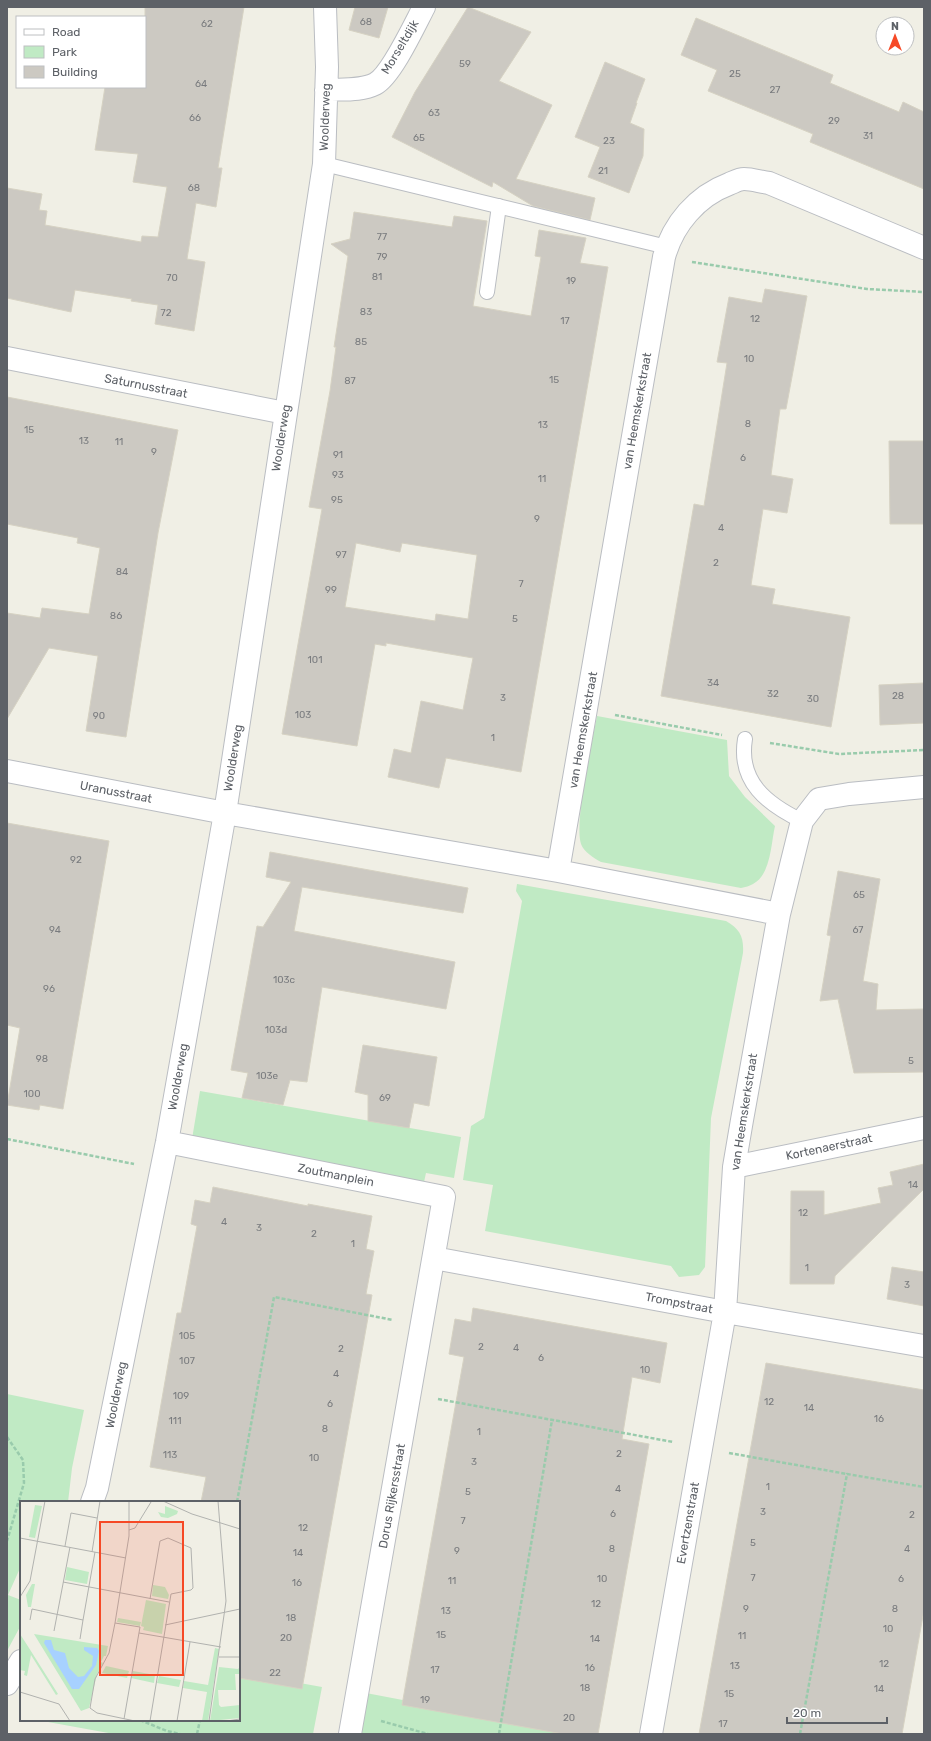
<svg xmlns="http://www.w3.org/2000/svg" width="931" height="1741" font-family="Rubik,sans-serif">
  <rect width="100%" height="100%" fill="#f0efe5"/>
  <path fill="#c0eac4" d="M 597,716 L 727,740 L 729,776 L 745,797 L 775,826 C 771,843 771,875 753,884 C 750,886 745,887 741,888 L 601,862 C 594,858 584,852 581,844 C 574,823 592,742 597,716 Z
    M 517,884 L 726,921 C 740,929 744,937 743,953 L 711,1118 L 705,1267 L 699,1275 L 679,1277 L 671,1266 L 485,1231 L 493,1185 L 463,1180 L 471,1126 L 484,1118 L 522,901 L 516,891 Z
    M 200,1091 L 461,1137 L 454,1178 L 426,1173 L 424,1182 L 192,1139 Z
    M 7,1394 L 84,1410 L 72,1468 L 68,1502 L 21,1502 L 21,1566 L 8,1595 L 21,1600 L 21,1625 L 7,1651 Z
    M 239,1672 L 322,1687 L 313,1734 L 114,1734 L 37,1720 L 239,1720 Z
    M 366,1693 L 580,1734 L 358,1734 Z"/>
  <path fill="#ccc9c2" stroke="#d6d2c3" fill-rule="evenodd" d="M 145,7 L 244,7 L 218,168 L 222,168 L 216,207 L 196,203 L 187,259 L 205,262 L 194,331 L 155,324 L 158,305 L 131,301 L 132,299 L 75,290 L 71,312 L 7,298 L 7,188 L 42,194 L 39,210 L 47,211 L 45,225 L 141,242 L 142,236 L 158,237 L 167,187 L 133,182 L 138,154 L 95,150 L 105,87 L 145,87 Z
    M 355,7 L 388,7 L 379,38 L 349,30 Z
    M 468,7 L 531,32 L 499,81 L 552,105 L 516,179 L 595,198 L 590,220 L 533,206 L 493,182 L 492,187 L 392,137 L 415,92 Z
    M 696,18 L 833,75 L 830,83 L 899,112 L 903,102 L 924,112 L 924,189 L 810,142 L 813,134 L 708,91 L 717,70 L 681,55 Z
    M 605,62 L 645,79 L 636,103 L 637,103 L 630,123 L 644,129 L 643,156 L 629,193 L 588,177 L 600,147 L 575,137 Z
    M 354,212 L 452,227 L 454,216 L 487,221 L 473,306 L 531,316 L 541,257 L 535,256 L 539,230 L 586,238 L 580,263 L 608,267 L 521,772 L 446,758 L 439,788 L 388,777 L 394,749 L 411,753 L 421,701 L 463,710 L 473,658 L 386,643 L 386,646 L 375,644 L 357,746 L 282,734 L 322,509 L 309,507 L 330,391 L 336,347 L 334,347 L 348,256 L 331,244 L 350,239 ZM 356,543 L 400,552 L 402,543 L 477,555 L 468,619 L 436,614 L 435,621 L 345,607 Z
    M 765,289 L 807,296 L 786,409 L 780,409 L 771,475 L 793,479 L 787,513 L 763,509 L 751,585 L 775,589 L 772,604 L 850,617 L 831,727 L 661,696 L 694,504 L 704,506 L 727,363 L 717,362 L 729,297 L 762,303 Z
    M 7,397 L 178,430 L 158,533 L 126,737 L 86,731 L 98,656 L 49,648 L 7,719 L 7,613 L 40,618 L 42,608 L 89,614 L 100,548 L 77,543 L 78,538 L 7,524 Z
    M 889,441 L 924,441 L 924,524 L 890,524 Z
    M 924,683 L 924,723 L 880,725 L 879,685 Z
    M 7,823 L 109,841 L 63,1109 L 40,1105 L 39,1110 L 7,1105 L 20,1028 L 7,1025 Z
    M 270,852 L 468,888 L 463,913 L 302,887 L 294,931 L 455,962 L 446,1009 L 322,987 L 307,1082 L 290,1080 L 283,1105 L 242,1098 L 248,1073 L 231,1070 L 257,926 L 263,927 L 291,882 L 266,877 Z
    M 838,871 L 880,879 L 863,981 L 878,984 L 876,1010 L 924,1009 L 924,1072 L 854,1073 L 838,999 L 820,1001 L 831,936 L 827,935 Z
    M 363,1045 L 437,1057 L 429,1106 L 414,1103 L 409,1128 L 368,1121 L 368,1095 L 355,1092 Z
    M 924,1164 L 924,1189 L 835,1276 L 834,1284 L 790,1284 L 791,1191 L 824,1191 L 824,1215 L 881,1203 L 878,1188 L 893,1185 L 890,1172 Z
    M 213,1187 L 308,1206 L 308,1204 L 372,1216 L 366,1249 L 374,1251 L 366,1294 L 372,1295 L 302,1689 L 239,1678 L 239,1502 L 201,1502 L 206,1477 L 150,1467 L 177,1313 L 181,1313 L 197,1226 L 191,1224 L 195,1200 L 210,1203 Z
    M 892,1267 L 924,1272 L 924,1306 L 887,1299 Z
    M 473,1308 L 667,1343 L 660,1383 L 632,1377 L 622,1439 L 649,1444 L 598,1734 L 563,1734 L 402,1705 L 464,1357 L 449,1354 L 455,1319 L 471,1322 Z
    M 766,1363 L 924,1390 L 924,1610 L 902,1734 L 699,1734 Z"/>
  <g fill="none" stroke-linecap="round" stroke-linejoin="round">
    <defs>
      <path id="service" d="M 324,164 L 667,247
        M 487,292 L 499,206
        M 745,739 C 738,782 767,804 802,821"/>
      <path id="minor" d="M 326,90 C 342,89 361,91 375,84 C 391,76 415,24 424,7
        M 7,358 L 285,413
        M 7,771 L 225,813 L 558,871 L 779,914
        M 558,871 L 664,257 C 673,224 697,196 729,184 C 734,182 739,179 744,179 C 752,179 761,182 769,183 L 924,248
        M 167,1142 L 444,1197 L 350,1734
        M 734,1167 L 924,1128
        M 434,1258 L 725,1312 L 924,1346
        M 92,1502 L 97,1488 L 167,1142 L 225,813 L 324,164 L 327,67 L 325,7
        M 7,1684 L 21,1661
        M 651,1734 L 725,1312 L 734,1167 L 742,1120 L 779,914 L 802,821 L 819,799 L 849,794 L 924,787"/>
    </defs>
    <use href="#service" stroke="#babdc2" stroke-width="16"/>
    <use href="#minor" stroke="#babdc2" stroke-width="24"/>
    <path stroke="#99cbac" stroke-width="2.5" stroke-dasharray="4 2" stroke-linecap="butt" d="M 692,262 L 867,289 L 924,292
      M 615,715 L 722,735
      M 770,743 L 839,754 L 924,750
      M 7,1139 L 134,1164
      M 438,1399 L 673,1442
      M 7,1437 L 23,1460 L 24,1483 L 7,1541
      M 729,1453 L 847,1474
      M 237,1502 L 274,1297 L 393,1320
      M 140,1720 L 167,1731 L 180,1734
      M 381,1721 L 428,1734
      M 197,1734 L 200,1720
      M 499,1734 L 552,1420
      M 800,1734 L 847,1474 L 924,1487"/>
    <use href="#service" stroke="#fff" stroke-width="14"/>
    <use href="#minor" stroke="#fff" stroke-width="22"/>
  </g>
  <g text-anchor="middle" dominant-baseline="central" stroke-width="3.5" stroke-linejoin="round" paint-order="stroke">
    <g font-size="10" fill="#797b7e">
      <text x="366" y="22">68</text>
      <text x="207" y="24">62</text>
      <text x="465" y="64">59</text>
      <text x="735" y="74">25</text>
      <text x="201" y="84">64</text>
      <text x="775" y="90">27</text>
      <text x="434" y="113">63</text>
      <text x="195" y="118">66</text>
      <text x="834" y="121">29</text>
      <text x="868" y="136">31</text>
      <text x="419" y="138">65</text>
      <text x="609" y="141">23</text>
      <text x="603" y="171">21</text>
      <text x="194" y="188">68</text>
      <text x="382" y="237">77</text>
      <text x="382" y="257">79</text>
      <text x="377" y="277">81</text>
      <text x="172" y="278">70</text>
      <text x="571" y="281">19</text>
      <text x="366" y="312">83</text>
      <text x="166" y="313">72</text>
      <text x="755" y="319">12</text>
      <text x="565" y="321">17</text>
      <text x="361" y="342">85</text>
      <text x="749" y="359">10</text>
      <text x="554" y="380">15</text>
      <text x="350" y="381">87</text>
      <text x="748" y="424">8</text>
      <text x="543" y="425">13</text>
      <text x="29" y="430">15</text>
      <text x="84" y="441">13</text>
      <text x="119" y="442">11</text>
      <text x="154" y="452">9</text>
      <text x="338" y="455">91</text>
      <text x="743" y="458">6</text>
      <text x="338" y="475">93</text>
      <text x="542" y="479">11</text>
      <text x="337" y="500">95</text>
      <text x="537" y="519">9</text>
      <text x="721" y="528">4</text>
      <text x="341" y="555">97</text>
      <text x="716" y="563">2</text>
      <text x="122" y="572">84</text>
      <text x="521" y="584">7</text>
      <text x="331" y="590">99</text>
      <text x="116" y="616">86</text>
      <text x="515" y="619">5</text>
      <text x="315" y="660">101</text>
      <text x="713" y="683">34</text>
      <text x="773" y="694">32</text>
      <text x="898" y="696">28</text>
      <text x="503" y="698">3</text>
      <text x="813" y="699">30</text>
      <text x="303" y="715">103</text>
      <text x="99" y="716">90</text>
      <text x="493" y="738">1</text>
      <text x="76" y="860">92</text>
      <text x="859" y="895">65</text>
      <text x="55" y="930">94</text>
      <text x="858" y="930">67</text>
      <text x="284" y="980">103c</text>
      <text x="49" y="989">96</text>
      <text x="276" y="1030">103d</text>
      <text x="42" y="1059">98</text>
      <text x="911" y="1061">5</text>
      <text x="267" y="1076">103e</text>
      <text x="32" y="1094">100</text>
      <text x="385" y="1098">69</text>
      <text x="913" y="1185">14</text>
      <text x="803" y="1213">12</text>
      <text x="224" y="1222">4</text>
      <text x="259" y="1228">3</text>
      <text x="314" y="1234">2</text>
      <text x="353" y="1244">1</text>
      <text x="807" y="1268">1</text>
      <text x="907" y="1285">3</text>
      <text x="187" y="1336">105</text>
      <text x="481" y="1347">2</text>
      <text x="516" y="1348">4</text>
      <text x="341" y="1349">2</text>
      <text x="541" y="1358">6</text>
      <text x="187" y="1361">107</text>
      <text x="645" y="1370">10</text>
      <text x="336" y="1374">4</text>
      <text x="181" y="1396">109</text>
      <text x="769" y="1402">12</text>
      <text x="330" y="1404">6</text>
      <text x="809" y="1408">14</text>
      <text x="879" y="1419">16</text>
      <text x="175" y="1421">111</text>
      <text x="325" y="1429">8</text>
      <text x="479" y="1432">1</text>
      <text x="619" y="1454">2</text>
      <text x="170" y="1455">113</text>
      <text x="314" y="1458">10</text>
      <text x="474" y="1462">3</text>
      <text x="768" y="1487">1</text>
      <text x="618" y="1489">4</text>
      <text x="468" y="1492">5</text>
      <text x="763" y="1512">3</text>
      <text x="613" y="1514">6</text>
      <text x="912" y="1515">2</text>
      <text x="463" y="1521">7</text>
      <text x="303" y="1528">12</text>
      <text x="753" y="1543">5</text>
      <text x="612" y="1549">8</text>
      <text x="907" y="1549">4</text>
      <text x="457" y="1551">9</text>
      <text x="298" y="1553">14</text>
      <text x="753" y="1578">7</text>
      <text x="602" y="1579">10</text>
      <text x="901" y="1579">6</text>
      <text x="452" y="1581">11</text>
      <text x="297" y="1583">16</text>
      <text x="596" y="1604">12</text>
      <text x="746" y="1609">9</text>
      <text x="895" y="1609">8</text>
      <text x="446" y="1611">13</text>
      <text x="291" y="1618">18</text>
      <text x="888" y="1629">10</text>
      <text x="441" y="1635">15</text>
      <text x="742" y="1636">11</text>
      <text x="286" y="1638">20</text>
      <text x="595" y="1639">14</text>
      <text x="884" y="1664">12</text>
      <text x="735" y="1666">13</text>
      <text x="590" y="1668">16</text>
      <text x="435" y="1670">17</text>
      <text x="275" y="1673">22</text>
      <text x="585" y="1688">18</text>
      <text x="879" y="1689">14</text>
      <text x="729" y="1694">15</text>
      <text x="425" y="1700">19</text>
      <text x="569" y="1718">20</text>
      <text x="723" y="1724">17</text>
    </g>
    <g font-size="12" fill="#5d6167" stroke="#fff">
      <text transform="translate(400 47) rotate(-59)">Morseltdijk</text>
      <text transform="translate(325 117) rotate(-88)">Woolderweg</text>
      <text transform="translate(146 386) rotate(11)">Saturnusstraat</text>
      <text transform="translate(637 411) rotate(-80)">van Heemskerkstraat</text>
      <text transform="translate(281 438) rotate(-81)">Woolderweg</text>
      <text transform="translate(583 730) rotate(-80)">van Heemskerkstraat</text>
      <text transform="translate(233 758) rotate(-81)">Woolderweg</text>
      <text transform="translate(116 792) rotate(11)">Uranusstraat</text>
      <text transform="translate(178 1077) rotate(-80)">Woolderweg</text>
      <text transform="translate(744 1112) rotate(-81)">van Heemskerkstraat</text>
      <text transform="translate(829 1147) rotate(-12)">Kortenaerstraat</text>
      <text transform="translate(336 1175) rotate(11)">Zoutmanplein</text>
      <text transform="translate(679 1303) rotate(11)">Trompstraat</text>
      <text transform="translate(116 1395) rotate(-79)">Woolderweg</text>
      <text transform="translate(392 1496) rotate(-80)">Dorus Rijkersstraat</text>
      <text transform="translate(688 1523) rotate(-80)">Evertzenstraat</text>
    </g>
  </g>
  <g transform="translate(20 1501)">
    <rect width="220" height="220" fill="#f0efe5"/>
    <path d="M 15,4 L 22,5 L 15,37 L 9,36 ZM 145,5 L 158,10 L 157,13 L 148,17 L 141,16 L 138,11 L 145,13 ZM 47,66 L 69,71 L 67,83 L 45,79 ZM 12,83 L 15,83 L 11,106 L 8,106 L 6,94 ZM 133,84 L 145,86 L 149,94 L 148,98 L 132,95 ZM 126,99 L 146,103 L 142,133 L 123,129 L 124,126 L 121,125 ZM 98,117 L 121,121 L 120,125 L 97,121 ZM 0,133 L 9,147 L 38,193 L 36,194 L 11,154 L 7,175 L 4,174 L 5,170 L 0,169 ZM 14,133 L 88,145 L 86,155 L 84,155 L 81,161 L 83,162 L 77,173 L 69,207 L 61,210 ZM 195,147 L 199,148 L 188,220 L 182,220 L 187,191 L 163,187 L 164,180 L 188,184 ZM 86,165 L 109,170 L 107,177 L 82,172 ZM 199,166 L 218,168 L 220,166 L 220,173 L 215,173 L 216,189 L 198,189 L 199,204 L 201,206 L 220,204 L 220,217 L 190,220 ZM 113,170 L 135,174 L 134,182 L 111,177 ZM 139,175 L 161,179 L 159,186 L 137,182 Z" fill="#c0eac4"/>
    <path d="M 25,139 L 31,139 L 34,149 L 45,152 L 49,167 L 58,176 L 64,175 L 72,165 L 73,155 L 64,149 L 64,146 L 77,147 L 79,150 L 76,164 L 59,188 L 52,188 L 24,142 Z" fill="#a7d1ff"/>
    <path fill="none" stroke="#b1b2af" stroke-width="1" d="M 109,0 L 109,35 L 95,122 L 89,152 L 75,178 L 70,207 L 77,212 L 115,220M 143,0 L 172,13 L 220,28M 109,29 L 115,27 L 131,1M 0,37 L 106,57M 45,45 L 51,12 L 77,17M 72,51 L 80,0M 43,81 L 149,101M 0,96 L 10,80 L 25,0M 130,98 L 140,40 L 148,37 L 171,47 L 173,87 L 171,89 L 151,93 L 130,220M 10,119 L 12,108 L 63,119 L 60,138M 63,119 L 75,51M 95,122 L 120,126 L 104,218M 145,124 L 220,108M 34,130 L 50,46M 119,132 L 201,146M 199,156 L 220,156M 0,191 L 39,203 L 50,220M 157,220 L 170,141M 189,220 L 206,100 L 198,0M 207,220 L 220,218"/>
    <path fill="#f64926" fill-opacity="0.15" stroke="#f64926" stroke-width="2" d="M 80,21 L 163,21 L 163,174 L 80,174 Z"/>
    <rect width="220" height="220" fill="none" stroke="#5d6167" stroke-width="2"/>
  </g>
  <rect width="931" height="1741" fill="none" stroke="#5d6167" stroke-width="16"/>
  <rect x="16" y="16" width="130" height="72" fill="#ffffff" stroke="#bec0c2"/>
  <rect x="24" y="29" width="20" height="6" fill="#ffffff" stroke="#bec0c2"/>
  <text x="52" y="36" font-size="12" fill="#5d6167">Road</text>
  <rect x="24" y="46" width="20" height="12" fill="#c0eac4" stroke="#bec0c2"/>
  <text x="52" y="56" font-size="12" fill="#5d6167">Park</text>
  <rect x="24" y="66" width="20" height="12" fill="#ccc9c2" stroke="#bec0c2"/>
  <text x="52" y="76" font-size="12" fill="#5d6167">Building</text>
  <g transform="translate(895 36)"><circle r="19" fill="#ffffff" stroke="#bec0c2"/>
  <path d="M0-3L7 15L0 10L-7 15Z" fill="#f64926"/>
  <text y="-6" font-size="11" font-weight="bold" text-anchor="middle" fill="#5d6167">N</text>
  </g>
  <path d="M787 1717v6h100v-6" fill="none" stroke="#5d6167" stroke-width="2"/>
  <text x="793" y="1717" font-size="12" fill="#5d6167" stroke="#ffffff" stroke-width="3" paint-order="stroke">20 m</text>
</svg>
